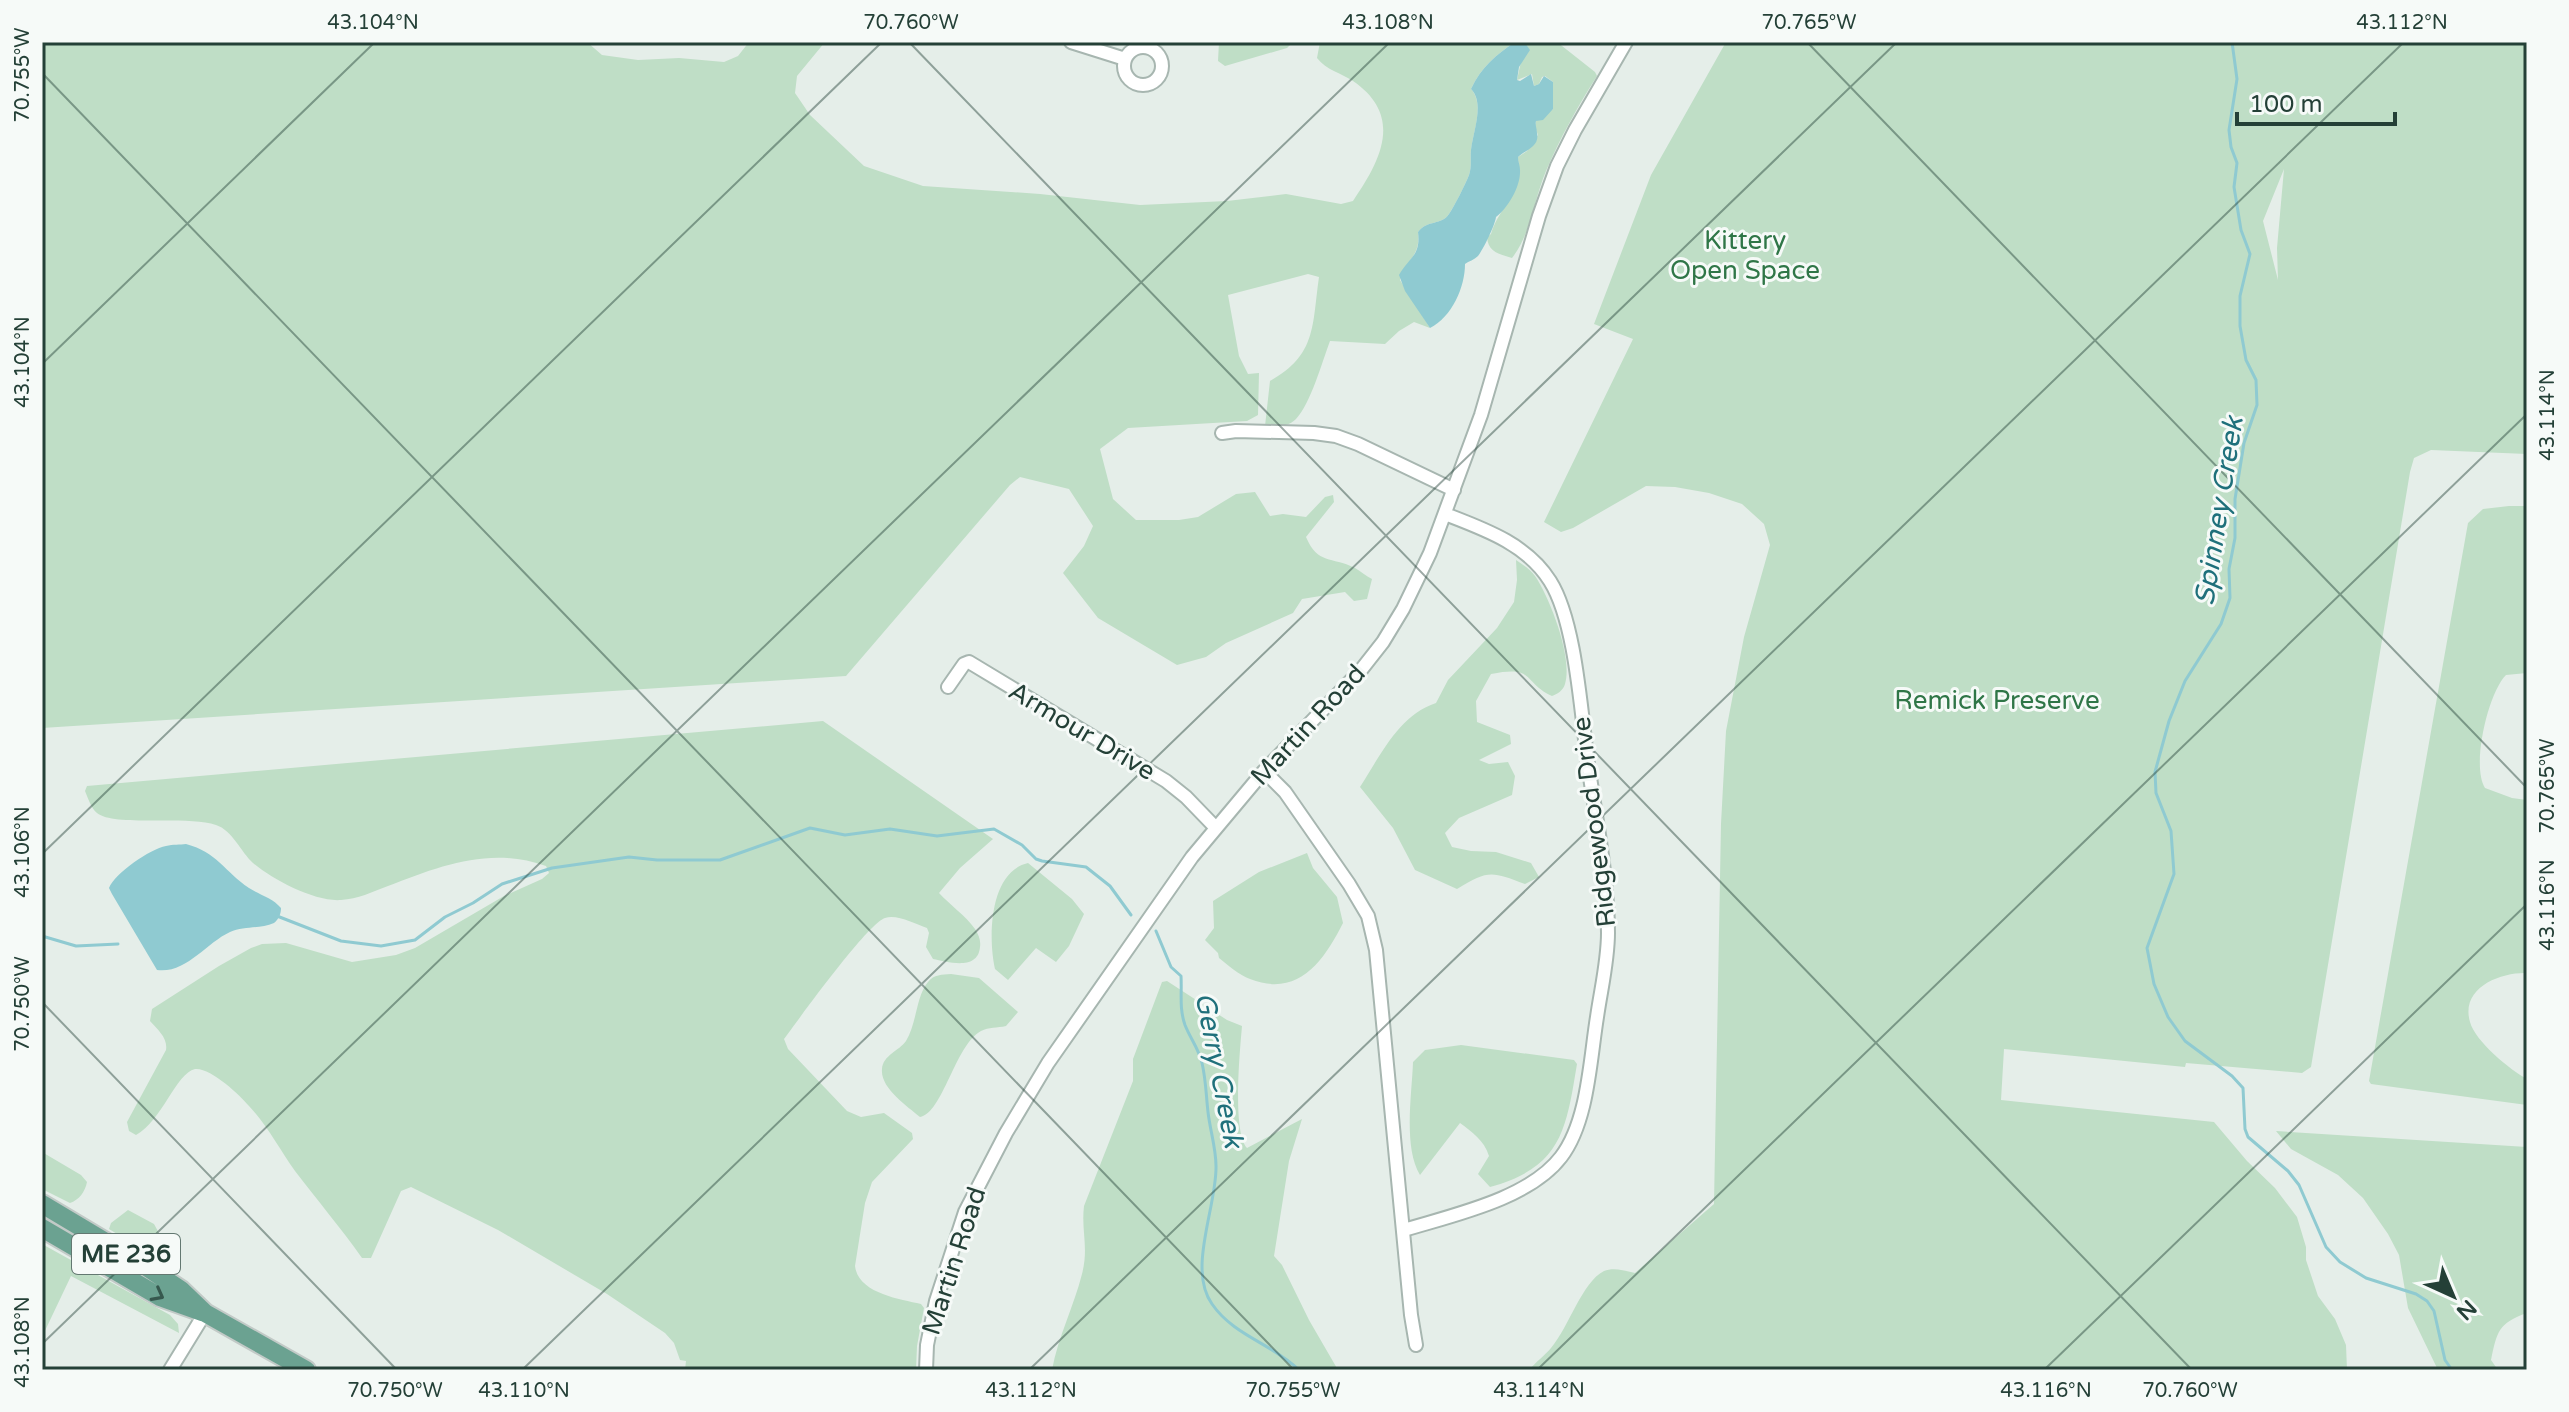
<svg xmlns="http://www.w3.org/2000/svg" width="2569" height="1412" font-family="'Varela Round',sans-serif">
  <rect width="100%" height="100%" fill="#e5eee9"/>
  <path fill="#bfdec6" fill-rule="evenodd" d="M 42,42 L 587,42 L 602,55 L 638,60 L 679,58 L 724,62 L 738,56 L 749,42 L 825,42 L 797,76 L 795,93 L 810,115 L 864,166 L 923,186 L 1040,194 L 1140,205 L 1227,201 L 1286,194 L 1341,204 L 1353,201 C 1381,160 1404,116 1353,81 C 1341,73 1326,70 1317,58 L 1320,42 L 1515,42 C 1496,55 1481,67 1471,89 C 1485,104 1473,132 1471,150 C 1470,158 1472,166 1469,175 C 1464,187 1456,203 1449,214 C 1441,226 1428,219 1418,232 C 1421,257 1405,260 1400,280 L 1430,328 L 1414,322 L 1399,331 L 1385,344 L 1330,341 C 1322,362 1311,403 1296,419 C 1288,427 1276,427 1265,426 L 1270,381 C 1317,355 1312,325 1319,277 L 1308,274 L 1228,295 L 1239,356 L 1248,374 L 1259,373 L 1258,415 L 1247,421 L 1128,428 L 1100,449 L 1113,499 L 1136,520 L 1179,520 L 1198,517 L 1236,494 L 1255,492 L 1270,516 L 1283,514 L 1306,517 L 1325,497 L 1333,495 L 1334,502 L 1306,537 C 1318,565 1331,556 1355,568 C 1360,571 1366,576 1372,579 L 1367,599 L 1354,601 L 1345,592 L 1302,599 L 1293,613 L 1226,643 L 1206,657 L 1177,665 L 1098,618 L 1063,573 L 1084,546 L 1093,526 L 1069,489 L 1020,477 L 1010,485 L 846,676 L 42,728 Z
    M 1219,42 L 1293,42 L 1287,48 L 1225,66 L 1218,61 Z
    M 1523,42 L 1557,42 L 1595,72 L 1597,76 C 1578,106 1560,138 1546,171 C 1534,199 1531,234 1512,258 C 1499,254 1488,252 1487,237 L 1491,234 C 1497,213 1514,199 1519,176 C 1520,170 1518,163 1518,157 L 1527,151 L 1538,135 L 1535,127 L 1536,121 L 1553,109 L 1553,82 L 1545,76 L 1542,77 L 1539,84 L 1534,86 L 1532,74 L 1517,80 L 1525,43 Z
    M 1726,42 L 2527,42 L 2527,454 L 2431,450 L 2414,458 L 2410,472 L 2311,1067 L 2302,1073 L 2186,1063 L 2185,1067 L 2004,1049 L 2001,1100 L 2214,1122 L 2247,1161 L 2275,1188 L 2297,1217 L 2306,1247 L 2306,1260 L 2318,1296 L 2335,1319 L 2346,1345 L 2347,1370 L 1529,1370 C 1536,1362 1545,1355 1551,1348 C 1569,1327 1582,1282 1604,1271 C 1614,1267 1626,1271 1635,1273 L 1714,1204 L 1721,824 L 1726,731 L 1744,637 L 1770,545 L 1764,524 L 1742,504 L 1709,493 L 1675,487 L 1646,486 L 1573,528 L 1561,532 L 1544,522 L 1633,339 L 1594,324 L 1651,175 ZM 2284,169 L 2277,248 L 2278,280 L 2263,221 Z
    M 2509,506 L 2527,506 L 2527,673 L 2506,675 C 2488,693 2471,766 2485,788 L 2512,798 L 2527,800 L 2527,973 C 2500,972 2460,988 2470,1022 C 2475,1041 2510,1070 2527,1079 L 2527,1105 L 2371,1084 L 2369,1081 L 2468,523 L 2483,509 Z
    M 1516,560 C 1523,565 1530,569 1535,576 C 1550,598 1573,658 1565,684 C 1563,691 1557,694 1552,696 C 1522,682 1536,665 1491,674 L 1476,701 L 1477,722 L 1510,735 L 1511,744 L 1479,760 L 1489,764 L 1508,762 L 1515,776 L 1512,795 L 1459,818 L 1445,833 L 1452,847 L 1471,851 L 1496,852 L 1531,863 L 1539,877 L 1525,884 C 1491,871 1488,870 1457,889 L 1415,870 L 1393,828 L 1360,787 C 1380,756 1399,715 1436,703 L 1448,680 L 1497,628 L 1514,602 L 1517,580 Z
    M 823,721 L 993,839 L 960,868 L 939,893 C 950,905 966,916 975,929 C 979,935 981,941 980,947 C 978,971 948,962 933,959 L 926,947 L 929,933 L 927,928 C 915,924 897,914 885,918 C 868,923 799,1019 784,1039 L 788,1049 L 847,1111 L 861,1117 L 884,1113 L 912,1133 L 913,1139 L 872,1182 L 865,1203 L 855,1266 C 858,1293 899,1299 921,1304 L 924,1308 L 917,1346 L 916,1370 L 685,1370 L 686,1361 L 680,1360 L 674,1343 L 665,1333 L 607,1294 L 498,1230 L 411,1187 L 401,1191 L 371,1258 L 362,1258 C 341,1228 317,1200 295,1171 C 280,1150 267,1125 249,1106 C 240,1095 210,1067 195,1069 C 176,1073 162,1121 136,1135 L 129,1131 L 127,1122 L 166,1050 C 168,1038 158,1030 150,1021 L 152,1009 L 219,966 L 251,948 L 262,944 L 286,943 L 352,962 L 396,955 L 415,948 L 504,896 L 542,879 L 549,873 L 546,866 C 490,846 440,866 388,886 C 372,892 358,899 341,900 C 315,902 273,880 253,863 C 241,852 232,830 216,825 C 186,815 114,827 97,813 C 91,808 88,798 85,791 L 87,786 Z
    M 1307,853 L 1313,868 L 1337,897 L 1343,923 C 1324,961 1298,998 1250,979 C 1239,975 1228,965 1219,958 L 1218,953 L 1205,940 L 1214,928 L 1213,901 L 1259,872 Z
    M 1028,863 L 1072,899 L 1084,914 L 1069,946 L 1056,962 L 1036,948 L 1008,980 L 995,969 C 988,938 989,872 1028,863 Z
    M 951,974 L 979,978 L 1018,1012 L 1006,1026 C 997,1028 989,1027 981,1031 C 955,1045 943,1113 920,1117 C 907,1106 880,1088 882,1069 C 883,1055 899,1051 906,1041 C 917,1023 916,996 928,982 C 934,974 942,975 951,974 Z
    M 1167,981 L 1227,1020 L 1242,1026 C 1240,1050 1232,1132 1247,1148 L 1302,1119 L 1289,1161 L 1274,1256 L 1282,1265 L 1309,1320 L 1338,1370 L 1052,1370 C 1058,1337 1074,1306 1082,1274 C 1089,1247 1081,1231 1084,1206 L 1133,1081 L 1133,1059 L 1162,982 Z
    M 1461,1045 L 1574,1060 L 1577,1064 C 1566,1130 1562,1167 1490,1187 L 1478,1174 L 1489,1156 C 1484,1140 1472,1132 1460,1123 L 1420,1175 C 1403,1147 1412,1094 1413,1062 L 1425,1050 Z
    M 2276,1131 L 2527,1147 L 2527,1313 C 2498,1323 2497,1332 2491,1360 L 2498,1370 L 2439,1370 L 2437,1368 L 2408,1308 L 2399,1255 L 2388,1234 L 2363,1198 L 2338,1175 L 2291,1149 Z
    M 42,1152 L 81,1175 L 87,1182 C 85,1192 79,1200 70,1203 L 42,1189 Z
    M 128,1210 L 154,1224 L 166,1246 L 161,1261 L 109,1229 L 111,1223 Z
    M 42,1244 L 170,1315 L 178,1324 L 179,1333 L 71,1276 L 42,1337 Z"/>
  <path fill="#8fcad1" d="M 1515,42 L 1525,43 L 1530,50 L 1519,67 L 1517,80 L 1520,81 L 1531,74 L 1534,86 L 1539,84 L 1544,76 L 1553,82 L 1553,109 L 1543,120 L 1536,121 C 1535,125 1537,129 1537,133 C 1540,147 1525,150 1518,157 C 1518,161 1520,166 1520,170 C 1521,186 1508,208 1496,217 C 1495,225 1483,250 1478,256 C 1474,260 1469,261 1465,264 C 1465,287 1452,317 1430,328 L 1405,291 L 1399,275 C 1409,257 1421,256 1418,232 C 1428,219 1441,226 1449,214 C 1455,205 1465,185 1469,175 C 1472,166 1470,158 1471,150 C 1473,132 1485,103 1471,89 C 1481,67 1496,55 1515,42 Z
    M 186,844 C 217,852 225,872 249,888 C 260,895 273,898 281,908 C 281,914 279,919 274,923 C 260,929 244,926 230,932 C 206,943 186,974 157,970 L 112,894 L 109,888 C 115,873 150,849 166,846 C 173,844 180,845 186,844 Z"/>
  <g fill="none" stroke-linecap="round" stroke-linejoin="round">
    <path stroke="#8fcad1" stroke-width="3" d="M 2232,42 L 2237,79 L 2229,130 L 2231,147 L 2237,163 L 2234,187 L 2241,230 L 2250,254 L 2240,296 L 2240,326 L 2246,360 L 2256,380 L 2257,405 L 2244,443 L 2235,499 L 2235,538 L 2229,569 L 2230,598 L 2221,624 L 2185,681 L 2169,721 L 2155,772 L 2156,793 L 2171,831 L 2174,874 L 2147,948 L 2154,984 L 2168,1017 L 2185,1041 L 2232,1076 L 2243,1088 L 2245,1129 L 2248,1137 L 2288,1171 L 2299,1185 L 2326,1247 L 2340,1262 L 2366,1278 L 2416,1294 L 2427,1301 L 2434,1311 L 2445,1360 L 2452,1370
      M 277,916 L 341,941 L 381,946 L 415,940 L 445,917 L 473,903 L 502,884 L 552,868 L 629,857 L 657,860 L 720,860 L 810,828 L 845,835 L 890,829 L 937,836 L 994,829 L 1022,845 L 1036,859 L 1042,861 L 1086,867 L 1110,886 L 1131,915
      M 1156,931 L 1171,967 L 1181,976 C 1182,993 1179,1008 1185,1025 C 1190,1038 1199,1049 1202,1063 C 1206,1080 1206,1095 1208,1112 C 1210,1130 1216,1148 1216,1166 C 1217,1206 1187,1269 1212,1304 C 1234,1336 1273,1344 1299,1370
      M 42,936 L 76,946 L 118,944"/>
    <defs>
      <path id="minor" d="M 1071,42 L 1125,59
        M1124 66a19 19 0 1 1 38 0a19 19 0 1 1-38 0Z
        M 1222,433 L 1236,431 L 1314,433 L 1336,436 L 1358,444 L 1454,490
        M 948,687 L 964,664 L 969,662 L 1166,781 L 1186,797 L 1216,828
        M 1264,771 L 1285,792 L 1349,884 L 1368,916 L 1376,950 L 1411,1315 L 1416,1345
        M 1404,1230 C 1453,1215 1529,1199 1561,1157 C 1588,1122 1590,1060 1597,1017 C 1601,989 1608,961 1608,933 C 1608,877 1596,819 1588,764 C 1581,714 1576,622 1550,581 C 1527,544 1484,529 1445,514
        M 170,1370 L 205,1313
        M 926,1370 L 927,1345 L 936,1301 L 965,1212 L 1006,1133 L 1048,1063 L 1192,857 L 1264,771 L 1361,670 L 1383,642 L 1403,609 L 1430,553 L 1481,415 L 1539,216 L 1557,166 L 1575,130 L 1626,42"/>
      <path id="primary" d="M 42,1204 L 139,1262 L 181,1290 L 205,1313 L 306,1370
        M 42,1228 L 160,1297 L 202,1312"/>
    </defs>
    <use href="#minor" stroke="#a7b6b0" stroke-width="16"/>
    <use href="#primary" stroke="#c2cac7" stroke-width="22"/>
    <use href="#minor" stroke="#fff" stroke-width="12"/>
    <use href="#primary" stroke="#6ba291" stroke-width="18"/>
  </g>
  <defs><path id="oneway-chevron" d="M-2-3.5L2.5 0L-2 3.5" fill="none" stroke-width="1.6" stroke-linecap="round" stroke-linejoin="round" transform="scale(2)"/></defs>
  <use stroke="#36584e" href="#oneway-chevron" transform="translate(158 1295) rotate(28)"/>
  <path fill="none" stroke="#244037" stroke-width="2" stroke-opacity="0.45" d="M 909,42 L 2192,1370M 1807,42 L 2527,788M 42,73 L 1294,1370M 42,364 L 375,42M 42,854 L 882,42M 42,1002 L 397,1370M 42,1344 L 1390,42M 522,1370 L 1897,42M 1029,1370 L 2404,42M 1537,1370 L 2527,414M 2044,1370 L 2527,904"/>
  <g text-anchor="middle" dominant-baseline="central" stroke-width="6" stroke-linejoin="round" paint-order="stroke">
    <rect fill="#f6faf8" stroke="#637871" stroke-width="2" x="72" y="1234" width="108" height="40" rx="6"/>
    <g font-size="24" font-weight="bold" fill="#244037">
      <text x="126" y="1254">ME 236</text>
    </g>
    <g font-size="26" fill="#2f7647" stroke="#f6faf8">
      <text x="1745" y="240">Kittery<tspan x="1745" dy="30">Open Space</tspan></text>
      <text x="1997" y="700">Remick Preserve</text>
    </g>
    <g font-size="26" fill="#244037" stroke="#f6faf8">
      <text transform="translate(1308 725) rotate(-47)">Martin Road</text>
      <text transform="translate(1082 731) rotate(31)">Armour Drive</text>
      <text transform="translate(1594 822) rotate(-97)">Ridgewood Drive</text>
      <text transform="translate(954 1261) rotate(-72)">Martin Road</text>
    </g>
    <g font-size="28" font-style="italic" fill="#1f707b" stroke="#f6faf8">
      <text transform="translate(2219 511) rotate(-81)">Spinney Creek</text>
      <text transform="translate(1219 1070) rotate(79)">Gerry Creek</text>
    </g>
  </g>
  <rect width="2569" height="1412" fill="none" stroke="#f6faf8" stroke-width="88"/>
  <g transform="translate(2453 1296) rotate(136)" stroke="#f6faf8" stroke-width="6" paint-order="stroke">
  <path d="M0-6L14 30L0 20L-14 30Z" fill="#244037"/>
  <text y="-12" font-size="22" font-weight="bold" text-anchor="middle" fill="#244037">N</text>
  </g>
  <path d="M2237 112v12h158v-12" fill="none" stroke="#244037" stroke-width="4"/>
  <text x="2249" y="112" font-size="24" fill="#244037" stroke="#f6faf8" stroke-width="6" paint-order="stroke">100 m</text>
  <rect x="44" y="44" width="2481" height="1324" fill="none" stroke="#244037" stroke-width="3"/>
  <g font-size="20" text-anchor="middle" fill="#244037">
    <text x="373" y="29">43.104°N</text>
    <text x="911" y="29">70.760°W</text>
    <text x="1388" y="29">43.108°N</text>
    <text x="1809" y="29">70.765°W</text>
    <text x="2402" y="29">43.112°N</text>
    <text transform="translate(22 75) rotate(-90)" y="7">70.755°W</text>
    <text transform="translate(22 362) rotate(-90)" y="7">43.104°N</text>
    <text transform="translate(2547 415) rotate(-90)" y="7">43.114°N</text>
    <text transform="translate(2547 786) rotate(-90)" y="7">70.765°W</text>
    <text transform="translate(22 852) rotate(-90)" y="7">43.106°N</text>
    <text transform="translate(2547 905) rotate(-90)" y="7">43.116°N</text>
    <text transform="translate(22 1004) rotate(-90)" y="7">70.750°W</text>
    <text transform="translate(22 1342) rotate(-90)" y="7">43.108°N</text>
    <text x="395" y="1397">70.750°W</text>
    <text x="524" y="1397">43.110°N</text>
    <text x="1031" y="1397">43.112°N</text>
    <text x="1293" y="1397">70.755°W</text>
    <text x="1539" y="1397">43.114°N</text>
    <text x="2046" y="1397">43.116°N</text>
    <text x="2190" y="1397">70.760°W</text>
  </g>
</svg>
